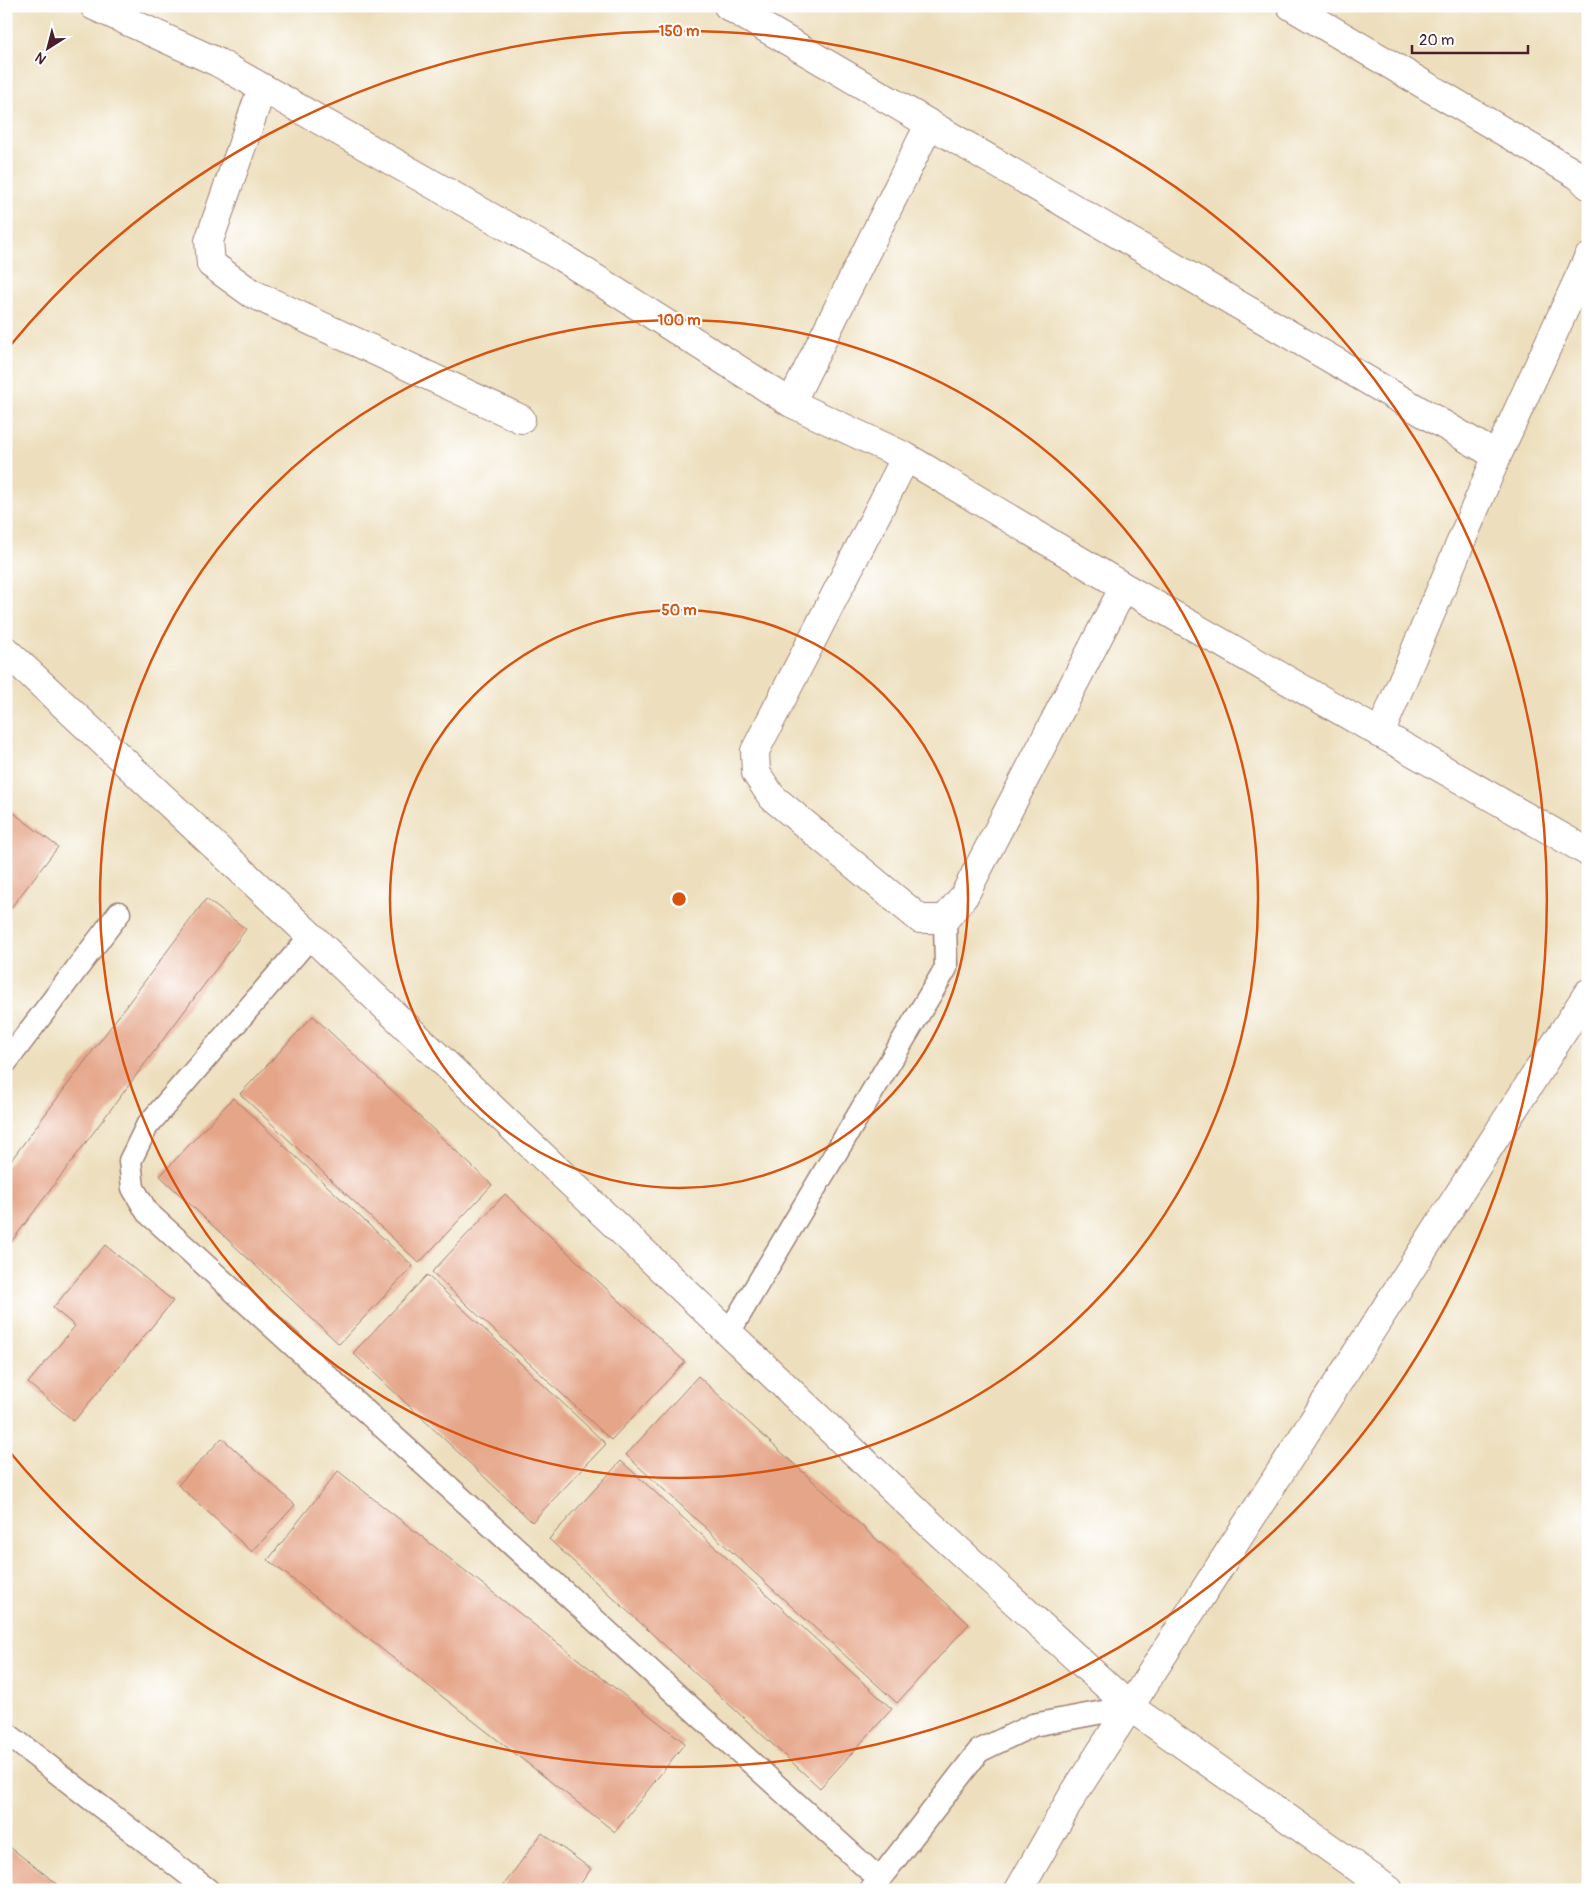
<svg xmlns="http://www.w3.org/2000/svg" width="1594" height="1896" font-family="Pangolin,sans-serif">
  <rect width="100%" height="100%" fill="#fff"/>
  <filter id="ink" filterUnits="userSpaceOnUse"><feTurbulence type="fractalNoise" baseFrequency=".02" numOctaves="2"/><feDisplacementMap in="SourceGraphic" scale="10" xChannelSelector="R" yChannelSelector="G"/><feConvolveMatrix kernelMatrix="1 2 1 2 8 2 1 2 1" color-interpolation-filters="sRGB"/></filter>
  <filter id="wash" filterUnits="userSpaceOnUse"><feTurbulence type="fractalNoise" baseFrequency=".0096" numOctaves="4" result="noise"/><feDisplacementMap in="SourceGraphic" scale="20" xChannelSelector="R" yChannelSelector="G"/><feGaussianBlur stdDeviation="1.12" result="paint"/><feColorMatrix in="noise" values="0 0 0 0 0 0 0 0 0 0 0 0 0 0 0 0 0 1.4 0 .05"/><feComposite in="paint" operator="in"/></filter>
  <g filter="url(#wash)">
    <rect width="100%" height="100%" fill="#eddfbd"/>
    <g id="blocks">
      <path fill="#e5a589" d="M 6,807 L 58,847 L 6,914 Z
        M 206,899 L 246,929 L 6,1249 L 6,1167 Z
        M 313,1016 L 492,1185 L 419,1263 L 240,1094 Z
        M 233,1098 L 413,1266 L 339,1344 L 160,1176 Z
        M 505,1194 L 685,1362 L 611,1440 L 432,1272 Z
        M 105,1245 L 173,1301 L 74,1421 L 28,1383 L 75,1326 L 53,1308 Z
        M 427,1275 L 606,1444 L 532,1522 L 353,1353 Z
        M 698,1376 L 969,1624 L 897,1703 L 626,1455 Z
        M 222,1438 L 295,1505 L 252,1552 L 178,1485 Z
        M 621,1461 L 892,1709 L 820,1788 L 549,1539 Z
        M 338,1471 L 685,1743 L 615,1832 L 268,1560 Z
        M 542,1833 L 591,1869 L 576,1890 L 500,1890 Z
        M 6,1844 L 65,1890 L 6,1890 Z"/>
    </g>
  </g>
  <g filter="url(#ink)">
    <use href="#blocks" fill-opacity="0" stroke="#9c7f74" stroke-width="1"/>
    <g fill="none" stroke-linecap="round" stroke-linejoin="round">
      <defs>
        <path id="service" d="M 311,936 L 147,1126 L 130,1161 L 133,1188 L 147,1212 L 879,1879
          M 6,1062 L 119,913
          M 729,1332 L 946,968 L 945,919
          M 6,1733 L 208,1890
          M 871,1890 L 979,1751 L 1033,1725 L 1130,1707"/>
        <path id="minor" d="M 94,6 L 217,62 L 563,258 L 791,403 L 906,457 L 1124,587 L 1588,852
          M 728,6 L 1497,456
          M 1291,6 L 1579,176 L 1588,185
          M 262,88 L 209,241 L 211,264 L 251,293 L 521,419
          M 791,403 L 929,125
          M 906,457 L 755,751 L 756,773 L 772,797 L 920,919 L 945,919 L 964,896 L 1124,587
          M 6,651 L 311,936 L 930,1524 L 1130,1707 L 1389,1890
          M 1380,734 L 1497,456 L 1588,258
          M 1019,1890 L 1073,1795 L 1588,993"/>
      </defs>
      <use href="#service" stroke="#9c7f74" stroke-width="25"/>
      <use href="#minor" stroke="#9c7f74" stroke-width="30"/>
      <use href="#service" stroke="#fff" stroke-width="22"/>
      <use href="#minor" stroke="#fff" stroke-width="28"/>
    </g>
  </g>
  <g fill="none" stroke="#d8530f" stroke-width="2.5">
    <circle cx="679" cy="899" r="289"/>
    <circle cx="679" cy="899" r="579"/>
    <path d="M9 347A868 868 0 1 1 9 1451"/>
  </g>
  <circle cx="679" cy="899" r="8" fill="#d8530f" stroke="#fff" stroke-width="2.5"/>
  <g font-size="15" text-anchor="middle" font-weight="bold" fill="#d8530f" stroke="#fff" stroke-width="4" stroke-linejoin="round" paint-order="stroke">
    <text x="679" y="36">150 m</text>
    <text x="679" y="325">100 m</text>
    <text x="679" y="615">50 m</text>
  </g>
  <rect width="1594" height="1896" fill="none" stroke="#fff" stroke-width="25"/>
  <g transform="translate(48 48) rotate(216)" stroke="#ffffff" stroke-width="4" paint-order="stroke">
  <path d="M0-4L9 19L0 12L-9 19Z" fill="#4a1f2b"/>
  <text y="-8" font-size="14" font-weight="bold" text-anchor="middle" fill="#4a1f2b">N</text>
  </g>
  <path d="M1412 45v8h116v-8" fill="none" stroke="#4a1f2b" stroke-width="2.5"/>
  <text x="1419" y="45" font-size="15" fill="#4a1f2b" stroke="#ffffff" stroke-width="4" paint-order="stroke">20 m</text>
</svg>
